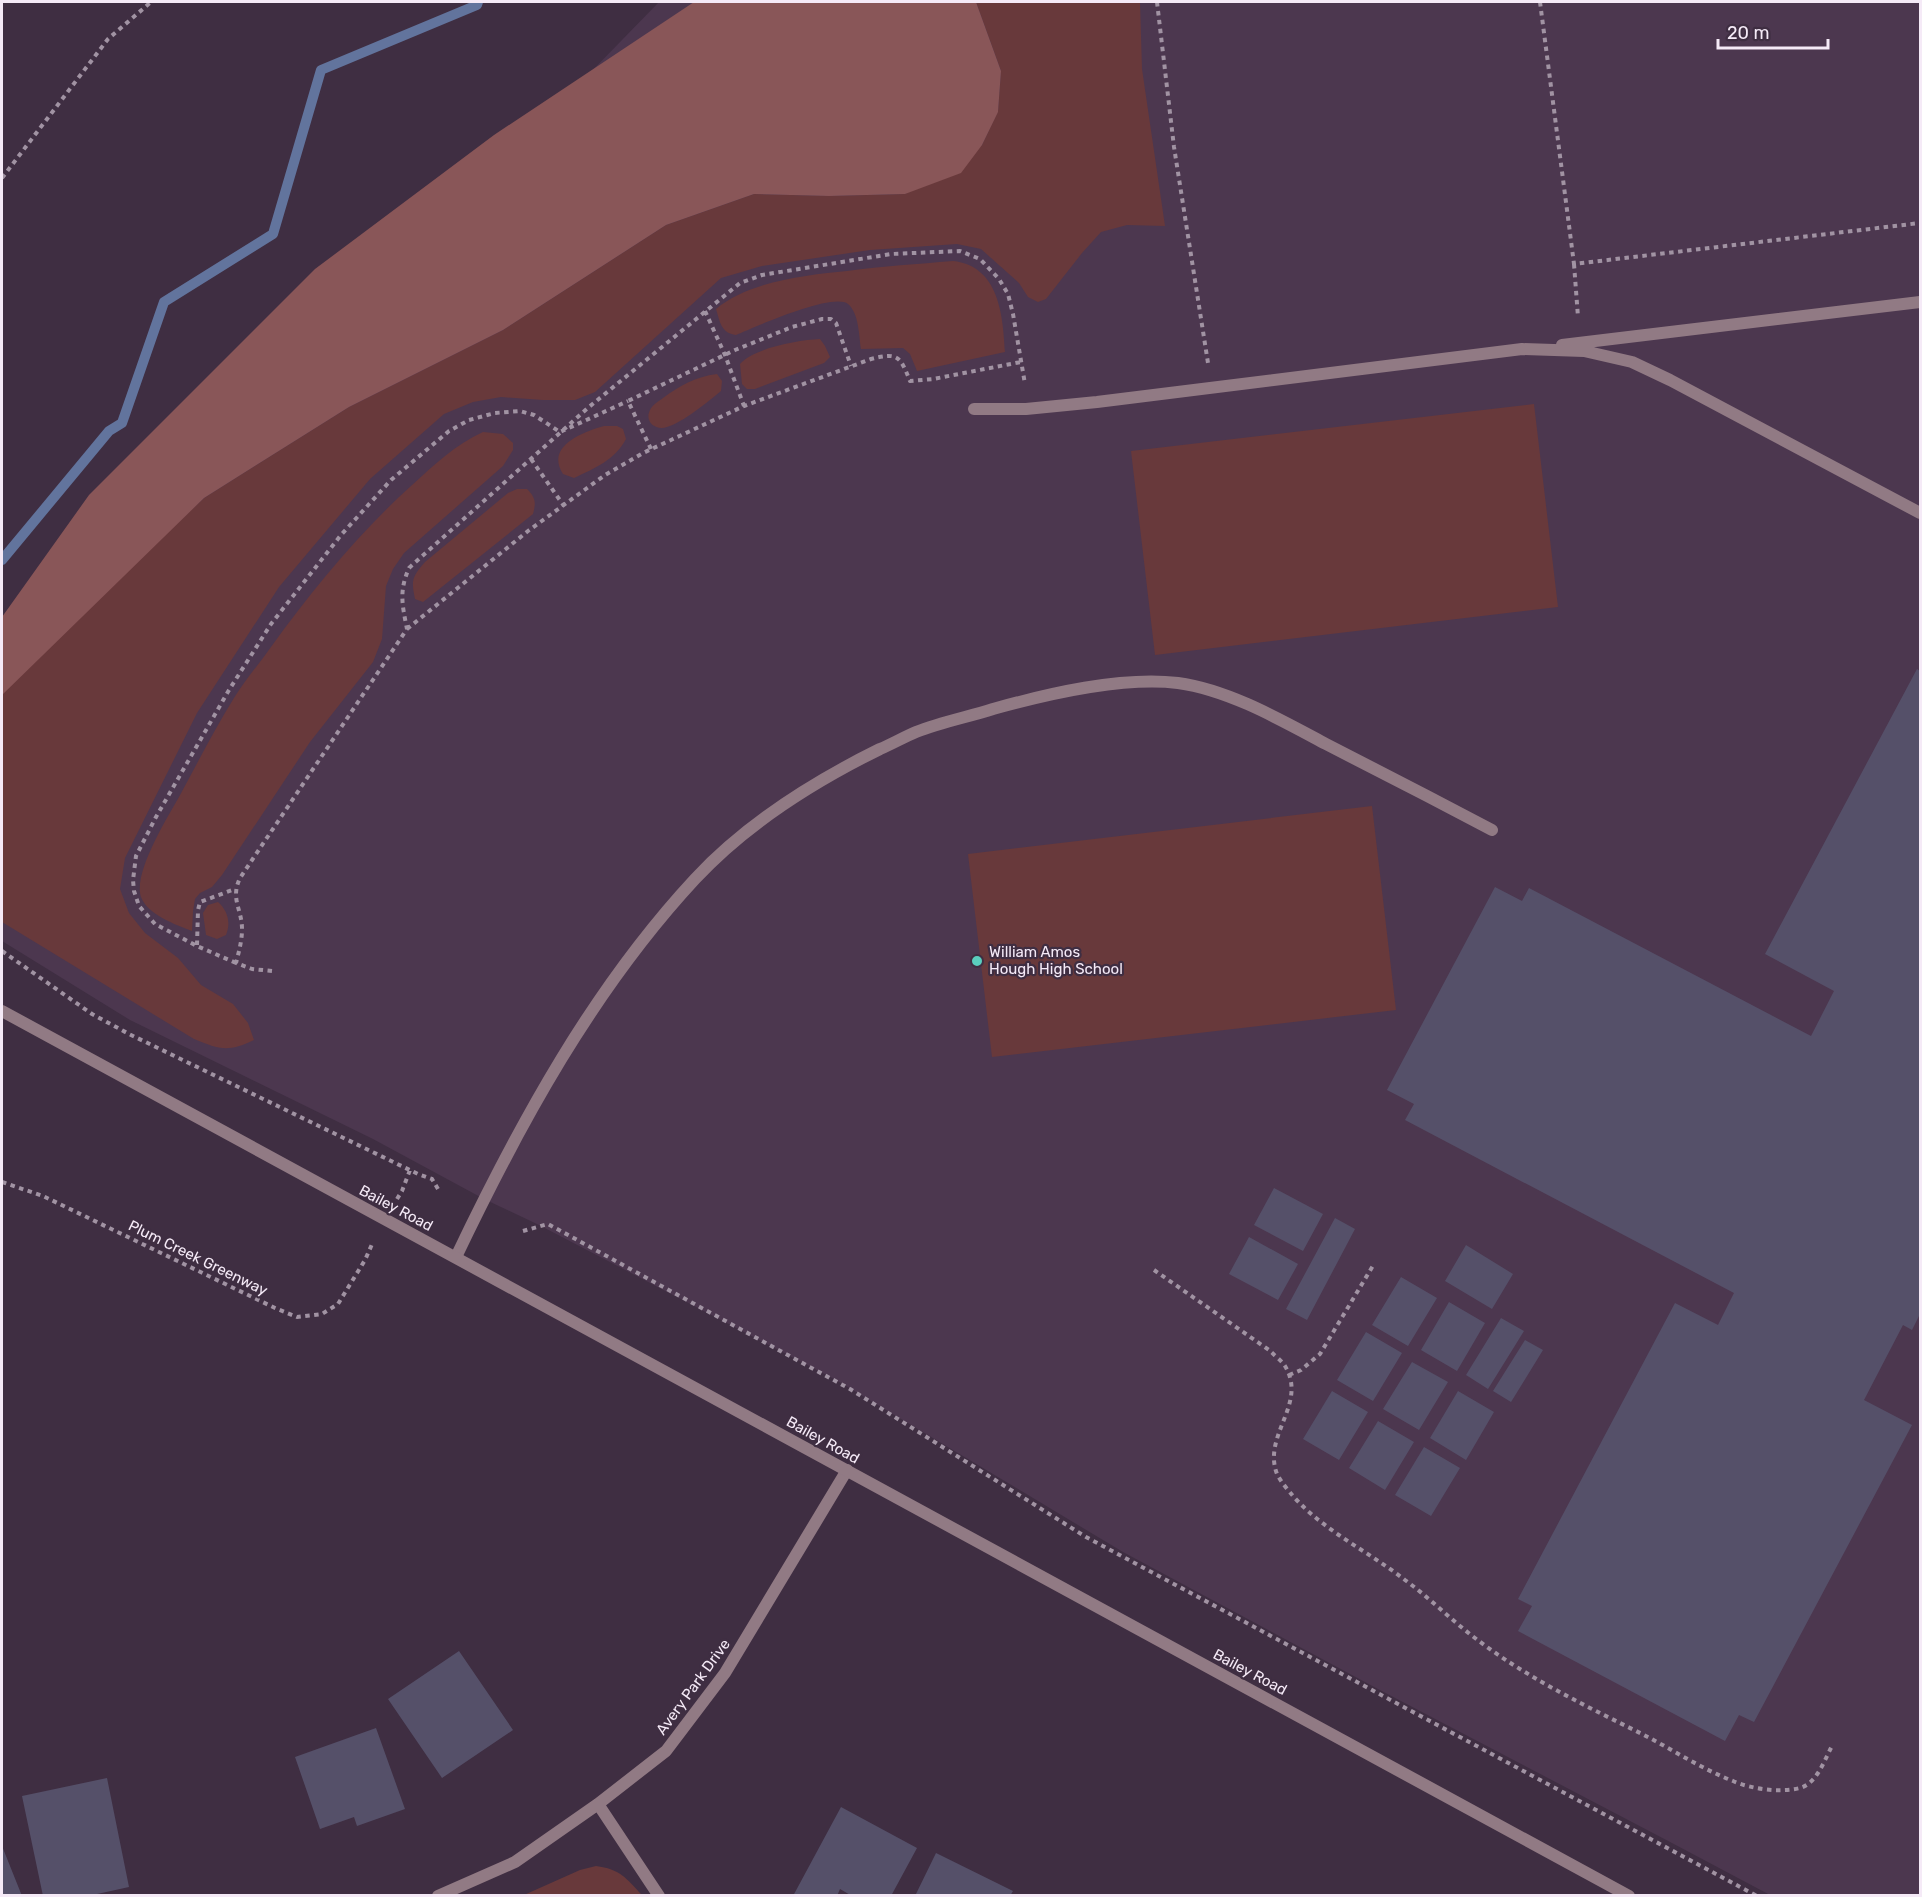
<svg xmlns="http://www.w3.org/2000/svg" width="1922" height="1897" font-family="Rubik,sans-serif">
  <rect width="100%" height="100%" fill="#3f2e42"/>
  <path fill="#4c374f" d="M 659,2 L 1920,2 L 1920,1895 L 1770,1895 L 1672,1843 L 1378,1689 L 1123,1552 L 836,1380 L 539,1225 L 484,1199 L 373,1139 L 130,1020 L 2,941 L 2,676 Z"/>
  <path fill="#68393b" d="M 976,2 L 1140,2 L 1142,69 L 1165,226 L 1127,225 L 1101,232 L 1082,253 L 1046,299 L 1038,302 L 1028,297 L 1019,283 L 981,249 L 957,244 L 870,250 L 762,266 L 721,278 L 595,392 L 575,400 L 543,400 L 501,397 L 473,402 L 444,414 L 370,479 L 279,587 L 197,713 L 125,858 L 120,889 L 129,913 L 145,933 L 178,958 L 201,985 L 233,1004 L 248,1023 L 254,1040 C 227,1053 219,1049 194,1039 L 2,922 L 2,687 L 204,498 L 349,407 L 503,330 L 666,225 L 754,194 L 829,196 L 905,194 L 982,145 L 998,111 L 1001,71 Z
    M 953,261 C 999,266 1003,315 1005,352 L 917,371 L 910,354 L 903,348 L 861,349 C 859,336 859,313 848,304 C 833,292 755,327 736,335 C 721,333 720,322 716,309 C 749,281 807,275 847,271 C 883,266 918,264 953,261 Z
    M 820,339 L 825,346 L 830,357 L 824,363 L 755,389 L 747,389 L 742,384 L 740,364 C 754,348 798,340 820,339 Z
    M 717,374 L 722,381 L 721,391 C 709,401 682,423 667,427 C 656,431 644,422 650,410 C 652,405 659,401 663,398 C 681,385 695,377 717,374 Z
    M 1534,404 L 1558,607 L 1155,655 L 1131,451 Z
    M 604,426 L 617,426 L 623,429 L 626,439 C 615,460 595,468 574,478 L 563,474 C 545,446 583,432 604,426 Z
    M 483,432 L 503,434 L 513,443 L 513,450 L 503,466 L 404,553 L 393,569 L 386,586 L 382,639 L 373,662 L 310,742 L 222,875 L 212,887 L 200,893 L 195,899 L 193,911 L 192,931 C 176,925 147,914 141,897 C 133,873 167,818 179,797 C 197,764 214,730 234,698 C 245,680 259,664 271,647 C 313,589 358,534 411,486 C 433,466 456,444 483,432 Z
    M 517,489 L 527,489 C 536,498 536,503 533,514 L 423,602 L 415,599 C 411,580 412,577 425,562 L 508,493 Z
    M 1372,806 L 1396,1010 L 992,1057 L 968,854 Z
    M 218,902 C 228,911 231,923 226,935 L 217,939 L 206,935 L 203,913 L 208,905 Z
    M 596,1866 C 620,1869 626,1878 642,1895 L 524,1895 L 580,1870 Z"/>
  <path fill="#895658" d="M 694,2 L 976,2 L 1001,71 L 998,112 L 982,145 L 961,173 L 905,194 L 829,196 L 754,194 L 666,225 L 503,330 L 349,407 L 204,498 L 2,695 L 2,617 L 89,495 L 315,269 L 494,135 Z"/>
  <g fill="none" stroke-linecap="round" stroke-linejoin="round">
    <path stroke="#62749d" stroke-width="10" d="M 2,560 L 109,431 L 122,423 L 164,302 L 273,234 L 321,70 L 477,5 L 478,2"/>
  </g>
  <path fill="#555069" d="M 1917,669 L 1920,671 L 1920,1314 L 1912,1330 L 1903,1325 L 1864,1400 L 1912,1425 L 1754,1722 L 1739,1715 L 1725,1741 L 1518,1631 L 1532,1606 L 1518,1599 L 1675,1303 L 1718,1325 L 1734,1293 L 1405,1120 L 1414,1104 L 1387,1090 L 1495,887 L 1522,901 L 1529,888 L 1811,1036 L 1834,991 L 1765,954 Z
    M 1274,1188 L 1323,1214 L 1303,1251 L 1254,1225 Z
    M 1335,1218 L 1355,1229 L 1307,1320 L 1286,1309 Z
    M 1249,1237 L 1298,1264 L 1278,1300 L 1229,1274 Z
    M 1466,1245 L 1513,1274 L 1492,1309 L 1445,1281 Z
    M 1401,1277 L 1437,1298 L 1408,1346 L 1372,1325 Z
    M 1449,1302 L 1485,1323 L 1457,1371 L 1421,1350 Z
    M 1501,1318 L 1524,1331 L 1488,1389 L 1466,1375 Z
    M 1366,1332 L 1402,1353 L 1373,1401 L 1337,1380 Z
    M 1525,1340 L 1543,1350 L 1511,1402 L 1493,1391 Z
    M 1412,1362 L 1448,1382 L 1419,1430 L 1383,1409 Z
    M 1332,1391 L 1368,1412 L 1339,1460 L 1303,1439 Z
    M 1458,1391 L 1494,1412 L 1466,1460 L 1430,1438 Z
    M 1378,1421 L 1414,1442 L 1385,1490 L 1349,1468 Z
    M 1424,1447 L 1460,1468 L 1431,1516 L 1395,1495 Z
    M 459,1651 L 513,1730 L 442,1778 L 388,1699 Z
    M 376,1728 L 405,1809 L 357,1826 L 354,1817 L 320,1829 L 295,1757 Z
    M 107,1778 L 129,1887 L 88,1896 L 43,1896 L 22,1796 Z
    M 841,1807 L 917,1848 L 891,1896 L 852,1896 L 840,1889 L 837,1896 L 793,1896 Z
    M 2,1846 L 22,1896 L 2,1896 Z
    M 936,1853 L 1013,1891 L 1010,1896 L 915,1896 Z"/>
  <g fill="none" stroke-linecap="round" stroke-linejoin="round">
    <path stroke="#a193a3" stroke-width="4" stroke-dasharray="4.5 4.5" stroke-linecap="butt" d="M 1157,2 L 1174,147 L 1208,363
      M 1540,2 L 1574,264 L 1920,223
      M 2,178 L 108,39 L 151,2
      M 1574,264 L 1578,317
      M 705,311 L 725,355 L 744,406
      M 651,449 L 628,401 L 735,350 L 792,327 L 822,319 L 831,319 L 836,323 L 851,366
      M 531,459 L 564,506
      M 407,629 L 528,531 L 605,475 L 643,453 L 744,406 L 871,359 C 898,352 900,356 910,381 L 933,379 L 1021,362
      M 197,945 L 198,910 L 200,902 L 235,889
      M 2,951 L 92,1014 L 129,1034 L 418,1174 L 432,1179 L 438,1189
      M 236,963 L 197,946 L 155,924 L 139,906 L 134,891 L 133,880 L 136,856 L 156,817 L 229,690 L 271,624 L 341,535 L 391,480 L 449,431 L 469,420 L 495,413 L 520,411 L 534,415 L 560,432 L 628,401
      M 272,971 L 252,969 L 236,963 C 239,951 242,941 242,929 C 242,909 230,899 240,878 L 407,629 C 402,604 399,591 409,568 L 589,407 L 740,283 L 762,275 L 891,254 L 960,251 L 980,259 L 999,279 L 1008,294 L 1013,314 L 1025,384
      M 2,1182 L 43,1196 L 275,1308 L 297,1317 L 322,1314 L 338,1304 L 365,1260 L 373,1242
      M 397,1199 L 402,1191 L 410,1170
      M 523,1231 L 548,1224 L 850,1389 L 1086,1537 L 1757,1896
      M 1154,1270 L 1269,1350 C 1274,1355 1281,1360 1285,1366 C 1308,1404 1262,1435 1277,1474 C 1281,1482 1288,1490 1293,1496 C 1325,1532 1368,1551 1405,1580 C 1431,1599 1453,1622 1479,1641 C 1529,1679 1588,1707 1644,1735 C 1673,1750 1702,1769 1733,1781 C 1751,1789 1780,1793 1800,1788 C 1817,1783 1824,1761 1832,1746
      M 1289,1375 L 1301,1370 L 1320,1354 L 1374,1264"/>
    <path stroke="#917a84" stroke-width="12" d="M 1562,345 L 1920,302
      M 974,409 L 1026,409 L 1097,402 L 1522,349 L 1584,351 L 1632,362 L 1670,380 L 1920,513
      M 456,1257 C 520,1123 593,989 695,879 C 746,824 813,782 880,749 C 892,744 904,737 916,732 C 941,722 968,717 993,709 C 1047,694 1122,676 1178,683 C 1229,690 1281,720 1326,744 C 1381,772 1437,801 1492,830"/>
    <path stroke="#917a84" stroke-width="12" d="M 598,1804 L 659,1896
      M 438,1896 L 515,1862 L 598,1804 L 666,1751 L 725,1673 L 847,1470"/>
    <path stroke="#917a84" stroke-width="12" d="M 2,1011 L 1629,1896"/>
  </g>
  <circle fill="#5acebe" stroke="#3f2e42" stroke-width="2" cx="977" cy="961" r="6"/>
  <g text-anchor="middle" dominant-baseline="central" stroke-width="4.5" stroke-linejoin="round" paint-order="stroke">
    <g font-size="15" fill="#f5eaf7" stroke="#3f2e42" text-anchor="start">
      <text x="989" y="952">William Amos<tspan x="989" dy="17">Hough High School</tspan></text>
    </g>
    <g font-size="15" fill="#f5eaf7" stroke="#3f2e42">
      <text transform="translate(396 1208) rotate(28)">Bailey Road</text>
      <text transform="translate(198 1258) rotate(26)">Plum Creek Greenway</text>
      <text transform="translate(823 1440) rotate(29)">Bailey Road</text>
      <text transform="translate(1250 1672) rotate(28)">Bailey Road</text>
      <text transform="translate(693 1687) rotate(-54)">Avery Park Drive</text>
    </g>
  </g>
  <rect width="1922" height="1897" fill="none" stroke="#f5eaf7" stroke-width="6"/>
  <path d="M1718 39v9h110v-9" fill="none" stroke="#f5eaf7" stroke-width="3"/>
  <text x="1727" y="39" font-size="18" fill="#f5eaf7" stroke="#3f2e42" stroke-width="4.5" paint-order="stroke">20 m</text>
</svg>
